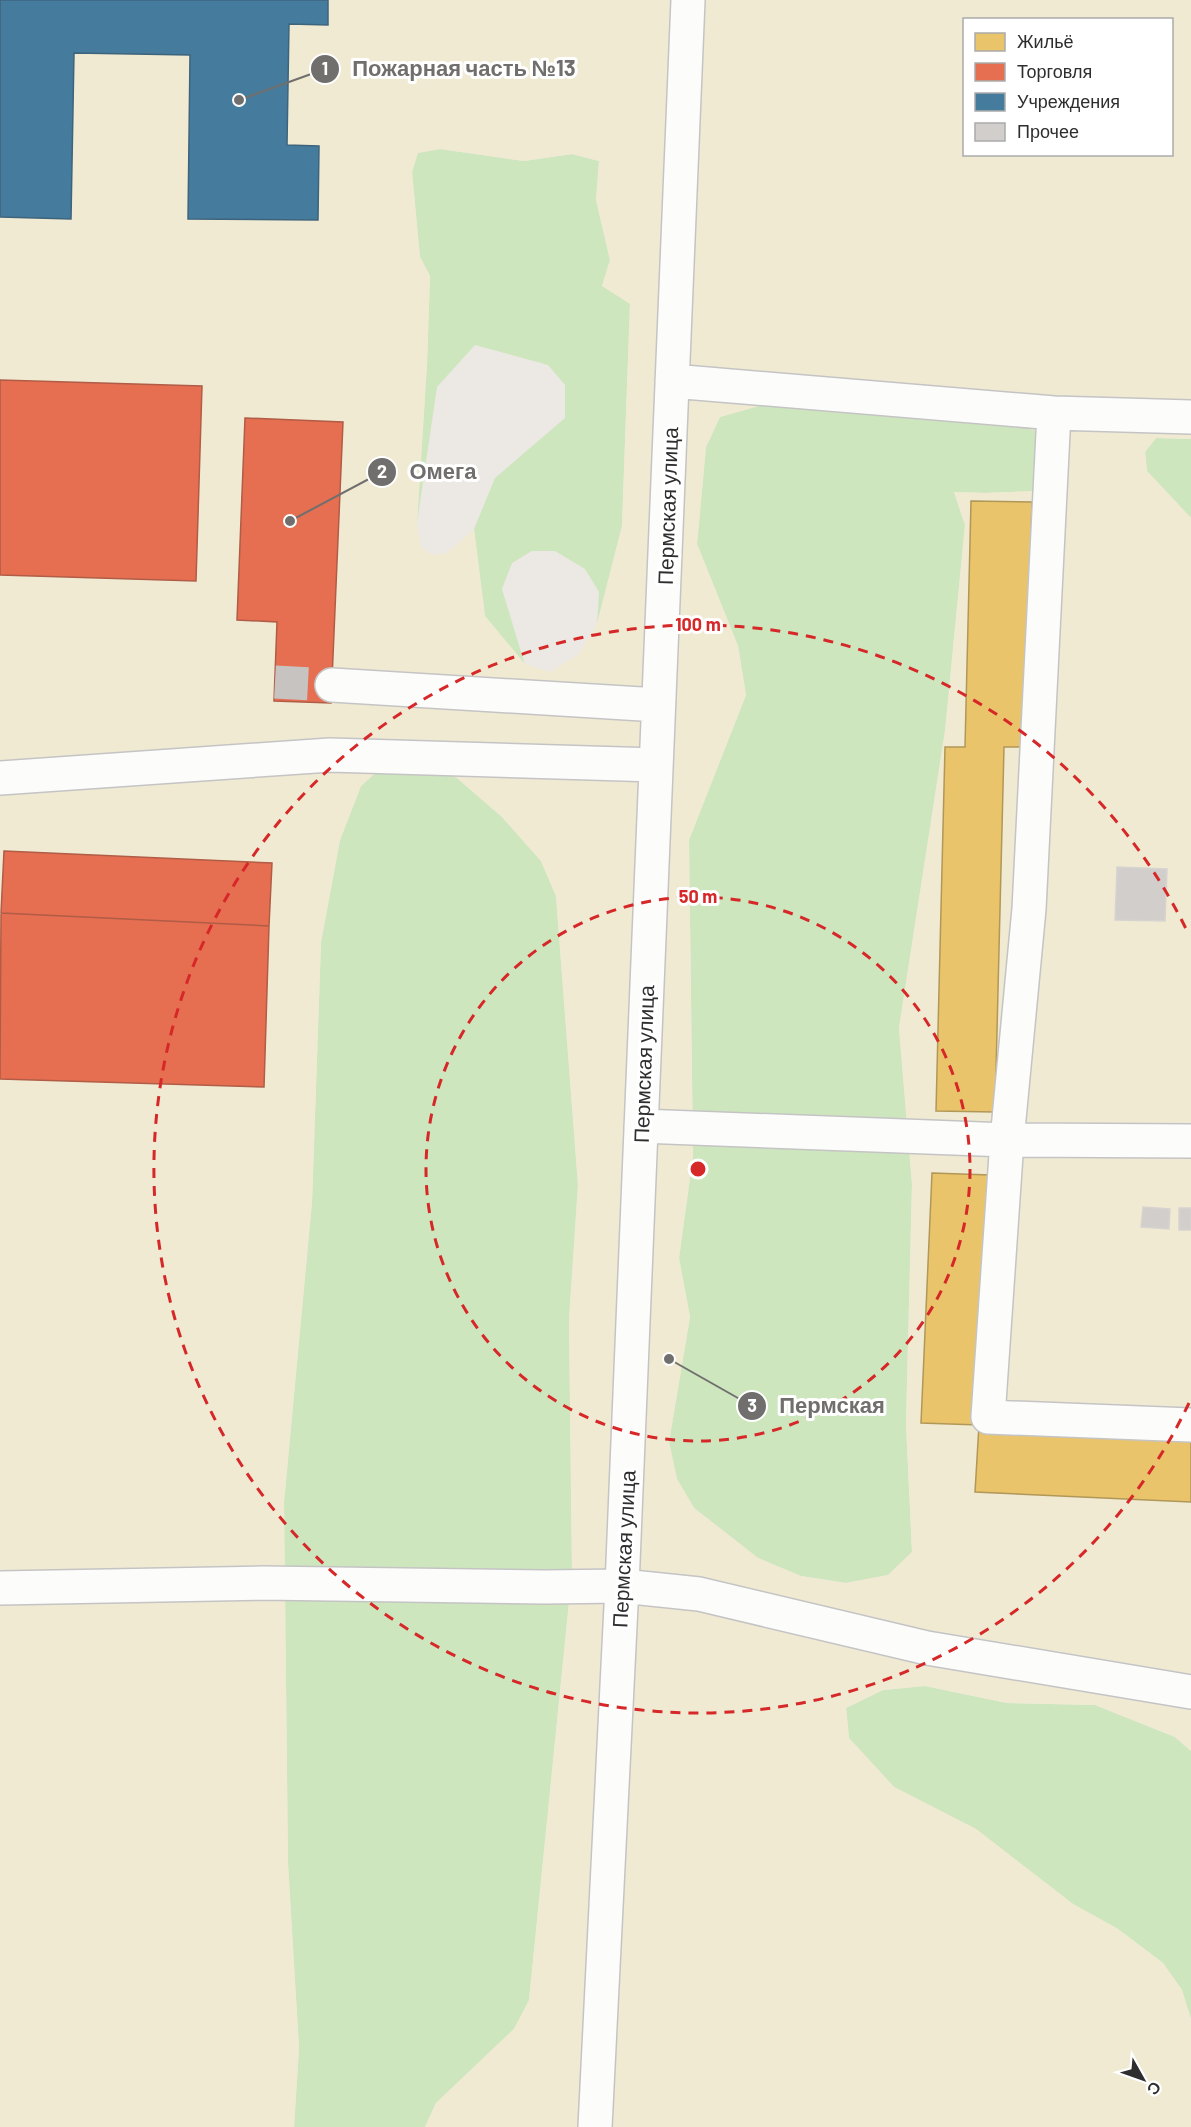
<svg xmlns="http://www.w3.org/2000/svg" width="1191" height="2127" font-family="Barlow,sans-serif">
  <rect width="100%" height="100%" fill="#ece8e4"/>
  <path fill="#cee6be" d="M 440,149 L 524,161 L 572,154 L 599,161 L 596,200 L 610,260 L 602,286 L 630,303 L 622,526 L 597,624 L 599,592 L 585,569 L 555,551 L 532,551 L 512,563 L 502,589 L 525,665 L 485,616 L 474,529 L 495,478 L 565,418 L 565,385 L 548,365 L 475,345 L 437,387 L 417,523 L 427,364 L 430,276 L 420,257 L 412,172 L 417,153 Z
    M 861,397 L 999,419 L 1052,436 L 1066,449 L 1068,472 L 1040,491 L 985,493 L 954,492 L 965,525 L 945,731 L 899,1028 L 912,1184 L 906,1424 L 912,1552 L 888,1575 L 846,1583 L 801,1576 L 758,1558 L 694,1508 L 677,1479 L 669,1442 L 690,1317 L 679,1258 L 693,1156 L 689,840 L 746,695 L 738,646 L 697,544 L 706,447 L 720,417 L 762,405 Z
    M 1156,438 L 1191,439 L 1191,518 L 1147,471 L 1145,452 Z
    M 422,763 L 457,778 L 502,817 L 541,861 L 556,896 L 578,1185 L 569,1320 L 572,1572 L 529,2001 L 514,2029 L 436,2103 L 425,2127 L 294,2127 L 299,2048 L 288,1864 L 284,1502 L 312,1202 L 321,942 L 340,840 L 361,786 L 385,764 Z
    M 925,1686 L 1007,1703 L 1095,1705 L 1175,1737 L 1191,1751 L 1191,2019 L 1182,1990 L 1163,1963 L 1118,1929 L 1073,1904 L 976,1829 L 894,1787 L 849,1738 L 846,1708 L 883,1690 Z"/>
  <path fill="#f0ead3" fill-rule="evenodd" d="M 0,0 L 1191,0 L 1191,439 L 1156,438 L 1145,452 L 1147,471 L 1191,518 L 1191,1751 L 1175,1737 L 1095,1705 L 1007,1703 L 925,1686 L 883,1690 L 846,1708 L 849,1738 L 894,1787 L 976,1829 L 1073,1904 L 1118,1929 L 1163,1963 L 1182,1990 L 1191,2019 L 1191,2127 L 425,2127 L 436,2103 L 514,2029 L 529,2000 L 572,1572 L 569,1320 L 578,1185 L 556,896 L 541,861 L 502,817 L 457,778 L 422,763 L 385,764 L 361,786 L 340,840 L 321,942 L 312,1202 L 284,1502 L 288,1864 L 299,2048 L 294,2127 L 0,2127 ZM 964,20 L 1172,20 L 1172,154 L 964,154 ZM 440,149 L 524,161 L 572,154 L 599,161 L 596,200 L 610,260 L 602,286 L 630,304 L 622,526 L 597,624 L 579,654 L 550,672 L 525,664 L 485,616 L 474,529 L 447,553 L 433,555 L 421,547 L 417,523 L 427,364 L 430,276 L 420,257 L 412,172 L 418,153 ZM 861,397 L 999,419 L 1052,436 L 1066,449 L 1068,472 L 1040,491 L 985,493 L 954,492 L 965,525 L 945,731 L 899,1028 L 912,1184 L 906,1424 L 912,1552 L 888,1575 L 846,1583 L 801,1576 L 758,1558 L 694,1508 L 677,1479 L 669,1442 L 690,1317 L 679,1258 L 693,1156 L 689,840 L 746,695 L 738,646 L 697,544 L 706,447 L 720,417 L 762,405 Z"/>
  <path fill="#e9c46a" stroke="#b19758" stroke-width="1.5" d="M 971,501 L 1032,502 L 1025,747 L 1004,747 L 995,1112 L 936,1111 L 945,747 L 965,747 Z
    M 932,1173 L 990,1175 L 979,1425 L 921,1423 Z
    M 979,1425 L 1191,1435 L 1191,1502 L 975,1492 Z"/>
  <path fill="#e76f51" stroke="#b05c46" stroke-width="1.5" d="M 0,380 L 202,386 L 196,581 L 0,575 Z
    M 245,418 L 343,422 L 331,703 L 274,701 L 277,622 L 237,620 Z
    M 4,851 L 272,863 L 269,926 L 1,913 Z
    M 1,913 L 269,926 L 264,1087 L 0,1079 Z"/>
  <path fill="#457b9d" stroke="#3e647c" stroke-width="1.5" d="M 0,0 L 328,0 L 328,25 L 289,24 L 287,145 L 319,146 L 318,220 L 188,219 L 190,55 L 74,53 L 71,219 L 0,217 Z"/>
  <path fill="#d1cecb" stroke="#d7d4d0" stroke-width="1.5" d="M 1117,867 L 1167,869 L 1165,921 L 1115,920 Z
    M 1143,1207 L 1170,1209 L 1169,1229 L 1141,1227 Z
    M 1179,1208 L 1191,1208 L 1191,1230 L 1179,1230 Z"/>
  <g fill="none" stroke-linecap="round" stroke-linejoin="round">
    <path stroke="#c6c3c0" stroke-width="33" stroke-dasharray="33 16" stroke-linecap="butt" d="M 275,682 L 332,685"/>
    <defs>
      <path id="minor" d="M 672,381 L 1054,413 L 1191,417
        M 1054,413 L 1029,909 L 1007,1140 L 988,1417 L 1191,1425
        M 332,685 L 658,705
        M 0,778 L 330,755 L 656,765
        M 641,1126 L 1007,1140 L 1191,1141
        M 0,1588 L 263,1583 L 545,1587 L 622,1586 L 699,1594 L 927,1648 L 1191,1692
        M 595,2127 L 622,1586 L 688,0"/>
    </defs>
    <use href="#minor" stroke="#c5c4c5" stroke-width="36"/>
    <use href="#minor" stroke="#fcfcfb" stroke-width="33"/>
  </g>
  <g fill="none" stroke="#d62828" stroke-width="3" stroke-dasharray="10 8">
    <circle cx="698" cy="1169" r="272"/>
    <path d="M1189 1403A544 544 0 1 1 1189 935"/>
  </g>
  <g text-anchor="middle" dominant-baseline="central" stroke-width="6" stroke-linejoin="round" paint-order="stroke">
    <g font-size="21" fill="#2e2e2e" stroke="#fff">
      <text transform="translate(667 506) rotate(-88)">Пермская улица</text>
      <text transform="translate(643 1064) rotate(-88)">Пермская улица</text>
      <text transform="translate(623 1549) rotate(-87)">Пермская улица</text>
    </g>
  </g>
  <circle cx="698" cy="1169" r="9" fill="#d62828" stroke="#fff" stroke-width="3"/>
  <g font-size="18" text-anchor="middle" font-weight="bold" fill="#d62828" stroke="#fff" stroke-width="6" stroke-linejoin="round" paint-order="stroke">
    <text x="698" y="631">100 m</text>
    <text x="698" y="903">50 m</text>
  </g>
  <path fill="none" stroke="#706f6e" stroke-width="2" d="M239 100L325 69M290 521L382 472M669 1359L752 1406"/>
  <g fill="#706f6e" stroke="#fff" stroke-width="2">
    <circle cx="239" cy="100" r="6"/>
    <circle cx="290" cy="521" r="6"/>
    <circle cx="669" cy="1359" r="6"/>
    <circle cx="325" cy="69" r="15"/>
    <circle cx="382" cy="472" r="15"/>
    <circle cx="752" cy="1406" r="15"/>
  </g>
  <g font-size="18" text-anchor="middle" font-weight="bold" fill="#fff">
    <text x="325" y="75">1</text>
    <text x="382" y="478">2</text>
    <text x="752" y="1412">3</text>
  </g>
  <g font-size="22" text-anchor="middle" font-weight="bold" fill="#706f6e" stroke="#fff" stroke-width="6" stroke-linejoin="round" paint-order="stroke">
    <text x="464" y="76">Пожарная часть №13</text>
    <text x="443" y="479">Омега</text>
    <text x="832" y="1413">Пермская</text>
  </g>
  <rect x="963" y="18" width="210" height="138" fill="#ffffff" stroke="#ababab" stroke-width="1.5"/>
  <rect x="975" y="33" width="30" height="18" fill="#e9c46a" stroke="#ababab" stroke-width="1.5"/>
  <text x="1017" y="48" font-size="18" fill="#2e2e2e">Жильё</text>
  <rect x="975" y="63" width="30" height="18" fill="#e76f51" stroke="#ababab" stroke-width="1.5"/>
  <text x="1017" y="78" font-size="18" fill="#2e2e2e">Торговля</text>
  <rect x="975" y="93" width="30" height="18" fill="#457b9d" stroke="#ababab" stroke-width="1.5"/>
  <text x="1017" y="108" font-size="18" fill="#2e2e2e">Учреждения</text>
  <rect x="975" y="123" width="30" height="18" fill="#d1cecb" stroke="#ababab" stroke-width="1.5"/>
  <text x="1017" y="138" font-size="18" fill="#2e2e2e">Прочее</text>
  <g transform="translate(1143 2079) rotate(130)" stroke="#ffffff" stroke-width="4.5" paint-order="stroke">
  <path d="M0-4.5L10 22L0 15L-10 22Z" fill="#2e2e2e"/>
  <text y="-9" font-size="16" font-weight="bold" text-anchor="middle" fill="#2e2e2e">С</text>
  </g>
</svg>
